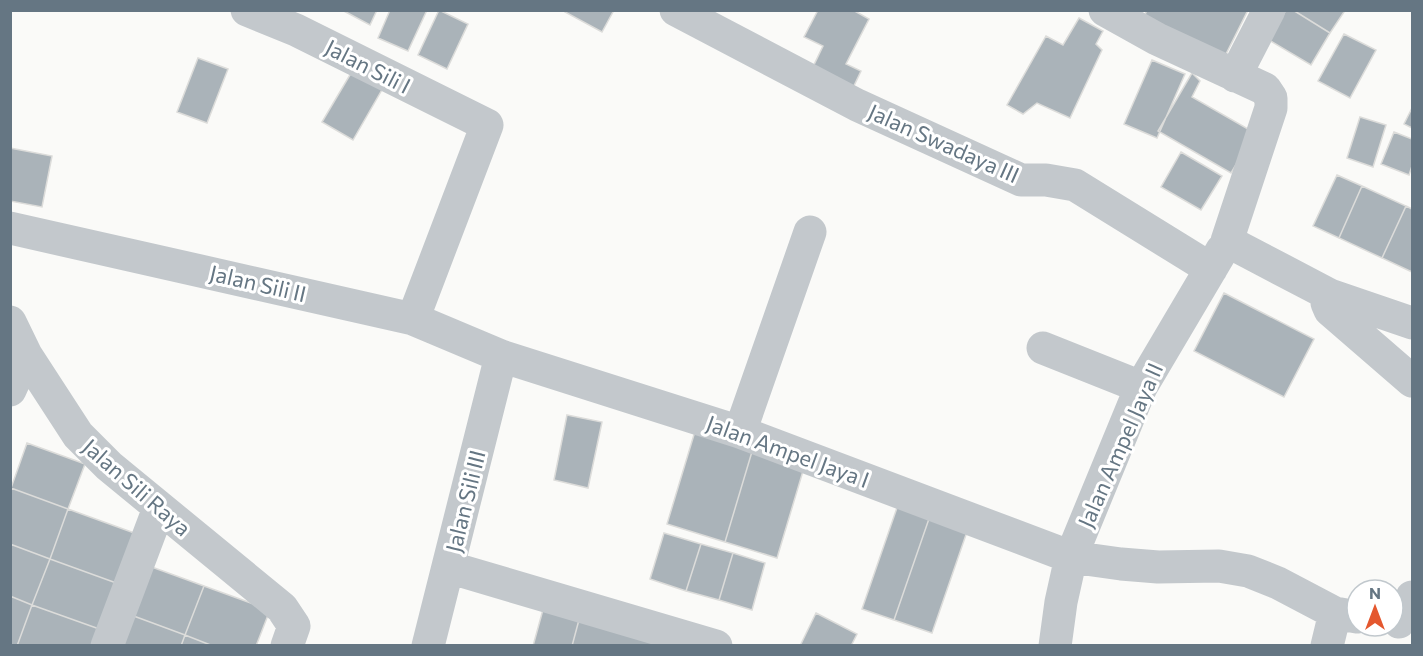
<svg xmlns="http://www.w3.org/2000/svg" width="1423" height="656" font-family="Commissioner,sans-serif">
  <rect width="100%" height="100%" fill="#fafaf8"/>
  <path fill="#aab3b9" stroke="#dcdcda" stroke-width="1.5" d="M 342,10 L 377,10 L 370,25 Z
    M 390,10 L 427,10 L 408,51 L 378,38 Z
    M 439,10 L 468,24 L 447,69 L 418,55 Z
    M 566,10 L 614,10 L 602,32 L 565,12 Z
    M 818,10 L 853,10 L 869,19 L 846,64 L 861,71 L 851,92 L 811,71 L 823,46 L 804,37 Z
    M 1147,10 L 1248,10 L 1223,60 L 1143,19 Z
    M 1286,10 L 1293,10 L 1330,33 L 1311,65 L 1269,40 Z
    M 1293,10 L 1341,10 L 1344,12 L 1330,33 Z
    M 1079,18 L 1103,31 L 1096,44 L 1102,50 L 1070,118 L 1037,103 L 1023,114 L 1007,105 L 1046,36 L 1063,45 Z
    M 1344,34 L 1376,50 L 1350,98 L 1318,81 Z
    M 198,58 L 228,69 L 207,123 L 177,112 Z
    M 1152,60 L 1185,74 L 1157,138 L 1124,124 Z
    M 357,63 L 387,81 L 353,140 L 322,122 Z
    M 1192,73 L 1200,81 L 1192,97 L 1255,133 L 1231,173 L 1158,131 Z
    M 1412,108 L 1412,128 L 1404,124 Z
    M 1360,117 L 1386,125 L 1373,167 L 1347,158 Z
    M 1394,132 L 1412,139 L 1412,166 L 1409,175 L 1381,164 Z
    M 10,148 L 52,156 L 42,207 L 10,201 Z
    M 1181,152 L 1222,176 L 1201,210 L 1161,187 Z
    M 1337,175 L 1362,186 L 1339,238 L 1313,226 Z
    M 1362,186 L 1406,206 L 1382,258 L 1339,238 Z
    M 1406,206 L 1412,209 L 1412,272 L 1382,258 Z
    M 1224,293 L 1314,339 L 1284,397 L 1194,351 Z
    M 567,415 L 602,422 L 588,488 L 554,480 Z
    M 696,428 L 754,445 L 725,542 L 667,524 Z
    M 27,443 L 85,464 L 68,509 L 11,488 Z
    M 754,445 L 806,461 L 777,558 L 725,542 Z
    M 11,488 L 68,509 L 50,559 L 10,544 Z
    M 899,502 L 931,513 L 894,620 L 862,609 Z
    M 68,509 L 137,534 L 119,584 L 50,559 Z
    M 931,513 L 969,526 L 932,633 L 894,620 Z
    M 664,533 L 701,544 L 686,591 L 650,579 Z
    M 10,544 L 50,559 L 32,605 L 10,596 Z
    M 701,544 L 733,553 L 719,600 L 686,591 Z
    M 733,553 L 765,563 L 752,610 L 719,600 Z
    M 50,559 L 119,584 L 102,630 L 32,605 Z
    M 149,566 L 204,586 L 185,635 L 131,615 Z
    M 204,586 L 270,610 L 256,646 L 213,646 L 185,635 Z
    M 10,596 L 32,605 L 17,646 L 10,646 Z
    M 32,605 L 102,630 L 96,646 L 17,646 Z
    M 544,606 L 580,616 L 572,646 L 533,646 Z
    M 816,613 L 857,634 L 851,646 L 800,646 Z
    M 131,615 L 185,635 L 181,646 L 119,646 Z
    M 580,616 L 656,638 L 654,646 L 572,646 Z
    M 185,635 L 213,646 L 181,646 Z"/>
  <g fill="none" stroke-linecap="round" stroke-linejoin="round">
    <path stroke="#c3c8cc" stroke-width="33" d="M 247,10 L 296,30 L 487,125 L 413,319
      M 676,10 L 857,105 L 1021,180 L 1046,180 L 1075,185 L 1211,269
      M 1105,10 L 1157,39 L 1265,89 L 1271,98 L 1271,108 L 1227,241 L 1330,295 L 1412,323
      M 1235,76 L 1269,10
      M 10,228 L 413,319 L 501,356 L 740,432 L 1071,557 L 1121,564 L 1158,567 L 1219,566 L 1248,571 L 1278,583 L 1335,613 L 1357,617
      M 1330,295 L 1327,303 L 1330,310 L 1412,381
      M 10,322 L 26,355 L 78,435 L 109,466 L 282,608 L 294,626 L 287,646
      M 1043,348 L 1141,387
      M 10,390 L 26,355
      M 740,432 L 810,232
      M 448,567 L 716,646
      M 1399,622 L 1412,597
      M 107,646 L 159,508
      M 428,646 L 501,356
      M 1055,646 L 1061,602 L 1071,557 L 1141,387 L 1222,250
      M 1327,646 L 1335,613"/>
  </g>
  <g text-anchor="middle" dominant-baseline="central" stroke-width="6" stroke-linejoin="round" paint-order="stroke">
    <g font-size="22" fill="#657683" stroke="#fff">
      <text transform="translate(368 66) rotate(27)">Jalan Sili I</text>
      <text transform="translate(944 143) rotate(24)">Jalan Swadaya III</text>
      <text transform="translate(258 283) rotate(13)">Jalan Sili II</text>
      <text transform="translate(1120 445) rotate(-66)">Jalan Ampel Jaya II</text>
      <text transform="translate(788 451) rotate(20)">Jalan Ampel Jaya I</text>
      <text transform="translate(137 487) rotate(41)">Jalan Sili Raya</text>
      <text transform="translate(465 501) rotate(-76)">Jalan Sili III</text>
    </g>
  </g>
  <rect width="1423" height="656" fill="none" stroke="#657683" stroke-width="24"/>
  <g transform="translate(1375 608)"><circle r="28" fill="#ffffff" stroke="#c1c8cd" stroke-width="1.5"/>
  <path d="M0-4.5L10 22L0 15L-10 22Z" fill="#e4572e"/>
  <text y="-9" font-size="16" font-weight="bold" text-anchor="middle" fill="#657683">N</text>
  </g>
</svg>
